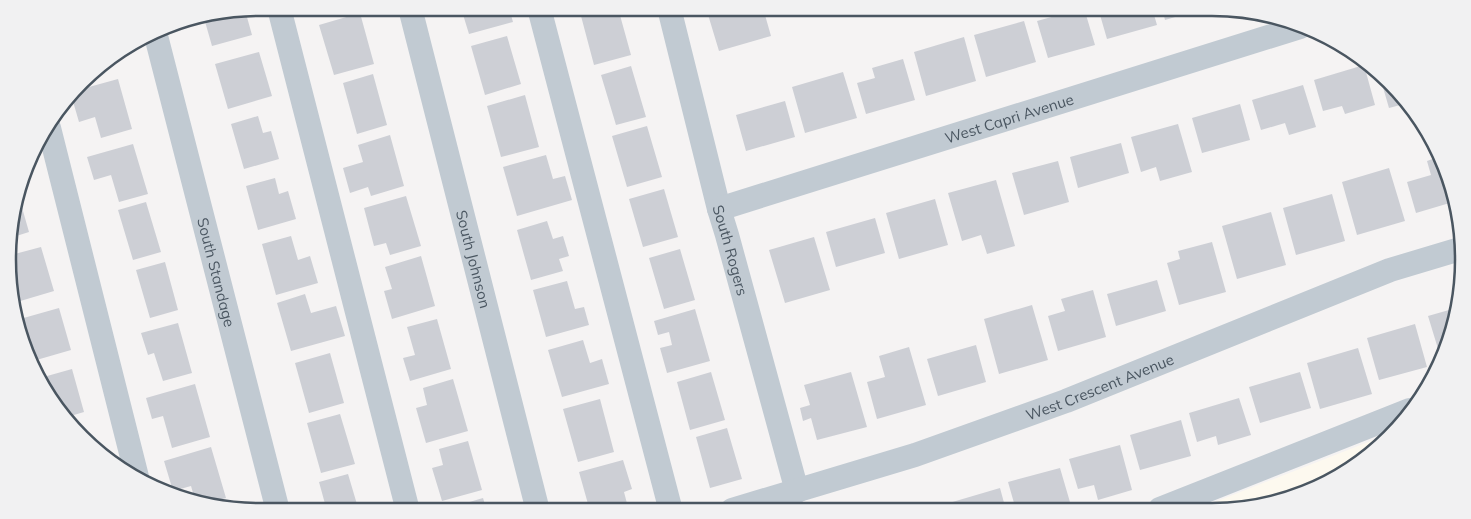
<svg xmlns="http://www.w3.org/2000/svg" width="1471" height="519" font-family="Mulish,sans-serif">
  <rect width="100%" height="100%" fill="#f5f3f3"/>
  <path fill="#fdf9ef" d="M 1391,433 L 1378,449 L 1323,486 L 1245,509 L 1197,509 Z"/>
  <path fill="#cdcfd5" d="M 318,8 L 339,8 L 320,14 Z
    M 461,8 L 509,8 L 513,22 L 469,34 Z
    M 612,8 L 618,8 L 631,55 L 594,65 L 581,16 Z
    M 706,8 L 763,8 L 771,36 L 719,51 Z
    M 772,8 L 799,8 L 774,15 Z
    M 799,8 L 826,8 L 827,9 L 802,16 Z
    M 1084,8 L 1095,45 L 1048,58 L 1037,21 Z
    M 1098,8 L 1152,8 L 1157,25 L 1107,39 Z
    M 1162,8 L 1206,8 L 1165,20 Z
    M 245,10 L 252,35 L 212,46 L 204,18 Z
    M 360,13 L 374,64 L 334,75 L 319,25 Z
    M 1024,21 L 1036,62 L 986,77 L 974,35 Z
    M 507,36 L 521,84 L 485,95 L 471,46 Z
    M 964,37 L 976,81 L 926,96 L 914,52 Z
    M 259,52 L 272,96 L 228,109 L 215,64 Z
    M 903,59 L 915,100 L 866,114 L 857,83 L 875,78 L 872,68 Z
    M 1364,65 L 1375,105 L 1345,114 L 1342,106 L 1323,111 L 1314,80 Z
    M 631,66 L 646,117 L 616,125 L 601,75 Z
    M 843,72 L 857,118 L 805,133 L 792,87 Z
    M 373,74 L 387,125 L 357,134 L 343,83 Z
    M 1380,77 L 1404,104 L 1389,108 Z
    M 118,79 L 132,129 L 101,138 L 95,117 L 79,122 L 72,98 L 78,90 Z
    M 1303,85 L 1316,127 L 1289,135 L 1285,123 L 1261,130 L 1252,100 Z
    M 525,95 L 539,147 L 501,157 L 487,106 Z
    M 785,101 L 795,137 L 746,151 L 736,115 Z
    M 1240,104 L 1250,140 L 1202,153 L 1192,118 Z
    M 258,116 L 263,133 L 271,131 L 279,159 L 244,169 L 231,124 Z
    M 1178,124 L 1192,172 L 1160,181 L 1156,167 L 1141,172 L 1131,137 Z
    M 647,126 L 662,177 L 627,187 L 612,136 Z
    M 390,135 L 404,186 L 371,196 L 368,187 L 350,193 L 343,168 L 363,162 L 358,145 Z
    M 1121,143 L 1129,173 L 1078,188 L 1070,157 Z
    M 133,144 L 148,194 L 119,202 L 111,175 L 94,180 L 87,157 Z
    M 546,155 L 553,179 L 565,176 L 572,200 L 517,216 L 503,167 Z
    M 1438,157 L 1453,202 L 1416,213 L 1407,182 L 1431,175 L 1427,161 Z
    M 1058,161 L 1069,202 L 1024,215 L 1012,173 Z
    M 1389,168 L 1405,221 L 1357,235 L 1342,182 Z
    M 275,178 L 279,194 L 288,191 L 296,219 L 258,230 L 246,186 Z
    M 996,180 L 1015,246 L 987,254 L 981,235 L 962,241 L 948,193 Z
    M 664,189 L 678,237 L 643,247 L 629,199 Z
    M 1332,194 L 1345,241 L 1296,255 L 1283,208 Z
    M 406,196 L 421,246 L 390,255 L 386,243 L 374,246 L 364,208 Z
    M 19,197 L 29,232 L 10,238 L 10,227 Z
    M 935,199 L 948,245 L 899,259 L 886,213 Z
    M 146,202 L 161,252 L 133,260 L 118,210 Z
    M 1271,212 L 1286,265 L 1237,279 L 1222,226 Z
    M 875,218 L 885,253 L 836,267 L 826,232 Z
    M 547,221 L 553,239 L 563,236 L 569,256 L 559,259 L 563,271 L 531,280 L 517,230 Z
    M 291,236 L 298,260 L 310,256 L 318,283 L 276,295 L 262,244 Z
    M 814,237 L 830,290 L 785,303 L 769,250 Z
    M 1212,242 L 1226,292 L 1179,305 L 1167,263 L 1180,259 L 1178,251 Z
    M 41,247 L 54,291 L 17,302 L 14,292 L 11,255 Z
    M 680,249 L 695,300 L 664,309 L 649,258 Z
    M 421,256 L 435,306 L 392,319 L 384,291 L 392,289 L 385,267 Z
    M 165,262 L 178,310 L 150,318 L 136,270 Z
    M 1157,280 L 1166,311 L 1116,326 L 1107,294 Z
    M 567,281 L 575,309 L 584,307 L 589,325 L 546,337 L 533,290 Z
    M 1093,290 L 1106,337 L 1058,351 L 1048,316 L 1065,311 L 1061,299 Z
    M 305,294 L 311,313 L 336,306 L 345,336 L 291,351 L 277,303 Z
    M 1032,305 L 1048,360 L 999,374 L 984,319 Z
    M 59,308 L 71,350 L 33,361 L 20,319 Z
    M 1456,308 L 1455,324 L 1444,350 L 1439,352 L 1428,316 Z
    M 695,309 L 710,361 L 667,373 L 660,348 L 672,345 L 669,332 L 658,335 L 654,321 Z
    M 437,319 L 451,369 L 410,381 L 403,358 L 415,355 L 407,327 Z
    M 178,323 L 192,373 L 163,381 L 154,353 L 148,355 L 141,333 Z
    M 1415,324 L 1427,367 L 1379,380 L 1367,338 Z
    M 583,340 L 590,363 L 602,359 L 609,384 L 562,397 L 548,350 Z
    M 976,345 L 986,382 L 938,396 L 927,359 Z
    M 909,347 L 926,405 L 877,419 L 867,382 L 885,377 L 879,356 Z
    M 1358,348 L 1372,394 L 1320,409 L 1307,363 Z
    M 330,353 L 344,403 L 309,413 L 295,363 Z
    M 72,369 L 84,412 L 67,417 L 50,400 L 40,378 Z
    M 711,372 L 725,420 L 690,430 L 677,382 Z
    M 851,372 L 867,427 L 817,440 L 811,418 L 803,421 L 800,408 L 810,405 L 804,385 Z
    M 1300,372 L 1311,408 L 1260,423 L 1249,387 Z
    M 453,379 L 468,431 L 426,443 L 416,408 L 427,405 L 423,388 Z
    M 195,384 L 210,437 L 172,448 L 163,416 L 152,419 L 146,398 Z
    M 1239,398 L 1251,435 L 1218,445 L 1216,436 L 1197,442 L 1189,413 Z
    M 600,399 L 614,452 L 578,462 L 563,409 Z
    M 340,414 L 355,464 L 321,473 L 307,423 Z
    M 1181,420 L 1191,456 L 1140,470 L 1130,435 Z
    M 727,428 L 742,479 L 710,488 L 696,437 Z
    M 468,441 L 482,490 L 442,501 L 432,468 L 443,465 L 439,449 Z
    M 1120,445 L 1132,490 L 1098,500 L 1094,485 L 1078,489 L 1069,459 Z
    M 211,447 L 226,498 L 205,504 L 196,503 L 191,486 L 173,491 L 164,461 Z
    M 623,460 L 632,489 L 624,492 L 629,511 L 590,511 L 579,472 Z
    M 1060,468 L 1072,509 L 1038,510 L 1037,507 L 1026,510 L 1016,510 L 1008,482 Z
    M 348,474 L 359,511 L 327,511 L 319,482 Z
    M 1000,488 L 1006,510 L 951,510 L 949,503 Z
    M 483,498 L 487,511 L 439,511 Z"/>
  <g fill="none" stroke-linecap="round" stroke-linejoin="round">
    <g stroke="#c1cad2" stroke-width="24">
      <path d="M 279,8 L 408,511"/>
      <path id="s1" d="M 410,8 L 538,511"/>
      <path d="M 539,8 L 671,511"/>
      <path id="s2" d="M 669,8 L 719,209 L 727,235 L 797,491"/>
      <path id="s3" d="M 155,32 L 278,511"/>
      <path d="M 49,128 L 137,477"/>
      <path id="s4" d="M 719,209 L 1300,27"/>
      <path d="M 1160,509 L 1410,410"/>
      <path id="s5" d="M 732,510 L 915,455 L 1066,401 L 1390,270 L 1460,249"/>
    </g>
  </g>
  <g text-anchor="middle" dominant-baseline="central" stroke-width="4" stroke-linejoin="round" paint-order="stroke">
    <g font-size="15" fill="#4a5661" stroke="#fff">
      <text stroke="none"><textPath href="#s4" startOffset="304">West Capri Avenue</textPath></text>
      <text stroke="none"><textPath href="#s2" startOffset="250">South Rogers</textPath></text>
      <text stroke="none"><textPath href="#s1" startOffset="259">South Johnson</textPath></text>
      <text stroke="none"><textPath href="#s3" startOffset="248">South Standage</textPath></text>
      <text stroke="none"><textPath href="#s5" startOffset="388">West Crescent Avenue</textPath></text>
    </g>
  </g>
  <path d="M0 0H1471V519H0ZM259 16H1212A243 243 0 0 1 1455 259V260A243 243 0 0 1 1212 503H259A243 243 0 0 1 16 260V259A243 243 0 0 1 259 16Z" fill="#f1f1f2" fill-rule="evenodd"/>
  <path fill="none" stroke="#4a5661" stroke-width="2.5" d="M259 16H1212A243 243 0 0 1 1455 259V260A243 243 0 0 1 1212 503H259A243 243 0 0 1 16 260V259A243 243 0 0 1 259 16Z"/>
</svg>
